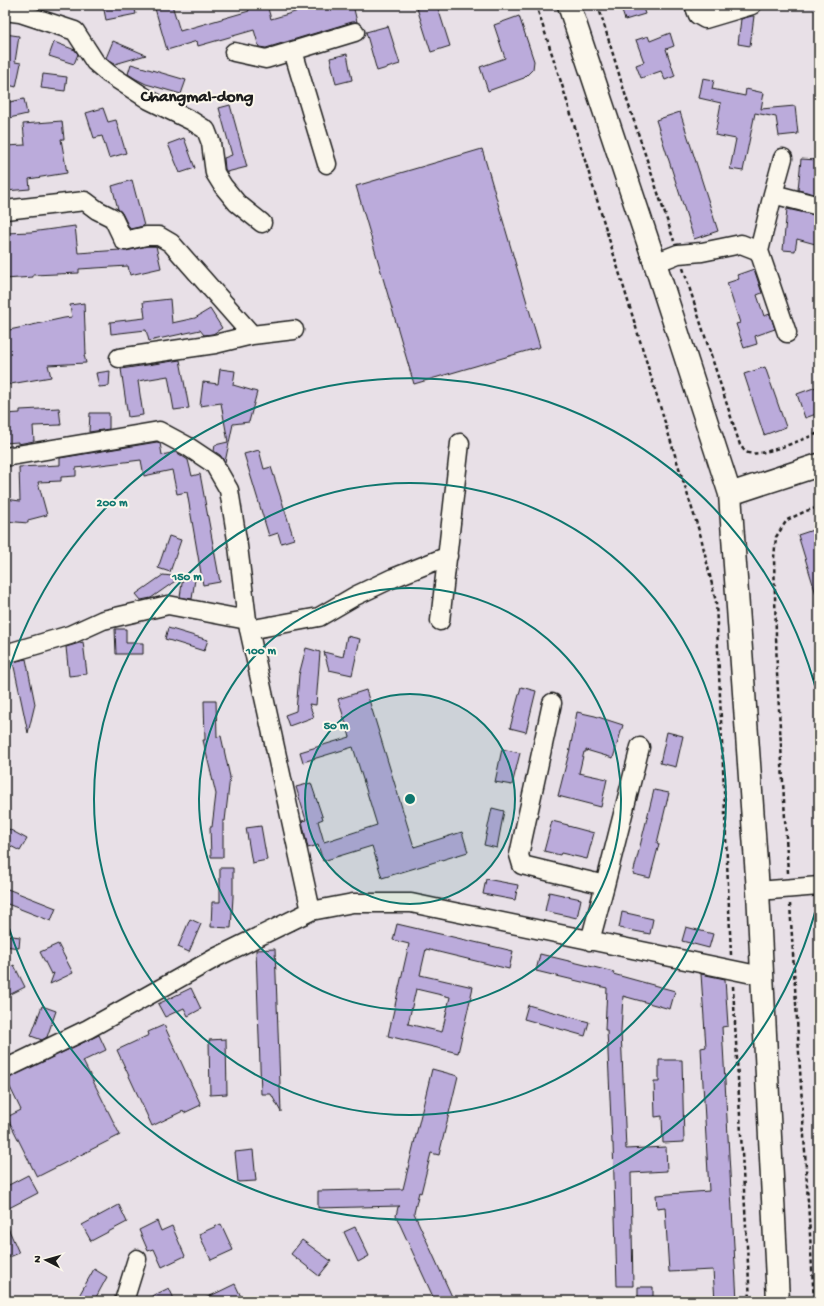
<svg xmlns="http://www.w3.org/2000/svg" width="824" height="1306" font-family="'Gochi Hand',sans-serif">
  <rect width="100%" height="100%" fill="#e8e0e7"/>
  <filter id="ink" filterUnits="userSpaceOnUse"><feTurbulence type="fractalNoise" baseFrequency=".025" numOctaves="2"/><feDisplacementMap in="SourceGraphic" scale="8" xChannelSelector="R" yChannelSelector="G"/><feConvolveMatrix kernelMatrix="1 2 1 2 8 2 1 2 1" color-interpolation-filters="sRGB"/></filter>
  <g filter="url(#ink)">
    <path fill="#bbabdb" stroke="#1c1c1c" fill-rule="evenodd" d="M 103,5 L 134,5 L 136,14 L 106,20 Z
      M 154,5 L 172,5 L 180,31 L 249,11 L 247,5 L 267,5 L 271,19 L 319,5 L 353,5 L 357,22 L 352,22 L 266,48 L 259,47 L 254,30 L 198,46 L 197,41 L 167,50 Z
      M 416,5 L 437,5 L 450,46 L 431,52 Z
      M 620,5 L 642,5 L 645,14 L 625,20 Z
      M 519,16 L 534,61 L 533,69 L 524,78 L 488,91 L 480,67 L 505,58 L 494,25 Z
      M 752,16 L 754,16 L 750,46 L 738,44 L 741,19 Z
      M 388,26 L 400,64 L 377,71 L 366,32 Z
      M 670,33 L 674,46 L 666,49 L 675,76 L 665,80 L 661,71 L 641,78 L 636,65 L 644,62 L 636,40 L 648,36 L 650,41 Z
      M 5,34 L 19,36 L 15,62 L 21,63 L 16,87 L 5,84 Z
      M 113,41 L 146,55 L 115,64 L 113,63 L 106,58 Z
      M 54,42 L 75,50 L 78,54 L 74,64 L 49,56 Z
      M 347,54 L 352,80 L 336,84 L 330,58 Z
      M 131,64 L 186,80 L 181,94 L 146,84 L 136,79 L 128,74 Z
      M 43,74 L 67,77 L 65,91 L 41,88 Z
      M 703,78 L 714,80 L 712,89 L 745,96 L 746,89 L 764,93 L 761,109 L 795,106 L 798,134 L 779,136 L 776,117 L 755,113 L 743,171 L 730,169 L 736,139 L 715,135 L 721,103 L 699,98 Z
      M 24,99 L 27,114 L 5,119 L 5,103 Z
      M 230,105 L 247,167 L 227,172 L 225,169 L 224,158 L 232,155 L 219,108 Z
      M 103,108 L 108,122 L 116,120 L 126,153 L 109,158 L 102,136 L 94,138 L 86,113 Z
      M 680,112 L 718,231 L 694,239 L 656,120 Z
      M 62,121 L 64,139 L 61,139 L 67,173 L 29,179 L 30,189 L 5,191 L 5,146 L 25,145 L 23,124 Z
      M 184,138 L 195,168 L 180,173 L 168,144 Z
      M 482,149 L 540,347 L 414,384 L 356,186 Z
      M 801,159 L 817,160 L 815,174 L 819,174 L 819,195 L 798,190 Z
      M 132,180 L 144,226 L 130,229 L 122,213 L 118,209 L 112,186 Z
      M 787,209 L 819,216 L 819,245 L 797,239 L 795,251 L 783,250 Z
      M 75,226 L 78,253 L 120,250 L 126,251 L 147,246 L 156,246 L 161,268 L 130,275 L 128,266 L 79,269 L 79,273 L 33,275 L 33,277 L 5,279 L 5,233 L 31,232 Z
      M 754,269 L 762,293 L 757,295 L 764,316 L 770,314 L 775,329 L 755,336 L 757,344 L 744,348 L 736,324 L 740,323 L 727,283 L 739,279 L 737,275 Z
      M 170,299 L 172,323 L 195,318 L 210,309 L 222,328 L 213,334 L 204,335 L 200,330 L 149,341 L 146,330 L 111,334 L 110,322 L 145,318 L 143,302 Z
      M 84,303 L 86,354 L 84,355 L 86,363 L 48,365 L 51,377 L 5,385 L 5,331 L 64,318 L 72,317 L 70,305 Z
      M 180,360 L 189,408 L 174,410 L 168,376 L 138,381 L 143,415 L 128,417 L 121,369 Z
      M 765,367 L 786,427 L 764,435 L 744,374 Z
      M 220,369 L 235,371 L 233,385 L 257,392 L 249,422 L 233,424 L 225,462 L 220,455 L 214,451 L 215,445 L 228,442 L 221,403 L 200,406 L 203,382 L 218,384 Z
      M 110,371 L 109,386 L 99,387 L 96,373 Z
      M 819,386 L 819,413 L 805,418 L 797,394 Z
      M 59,408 L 61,425 L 33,426 L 34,441 L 18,444 L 18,442 L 5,443 L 5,414 L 20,413 L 20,410 Z
      M 90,413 L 109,413 L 109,429 L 89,432 Z
      M 157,442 L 160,443 L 162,455 L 176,452 L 188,460 L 192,476 L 200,474 L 220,582 L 203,585 L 187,492 L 177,494 L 172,470 L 144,476 L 141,460 L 76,468 L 76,476 L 61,477 L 61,481 L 38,482 L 47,515 L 28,520 L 28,523 L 5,521 L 6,499 L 20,501 L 19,467 L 60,465 L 60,458 Z
      M 259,450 L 264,469 L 271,467 L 294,539 L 281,543 L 278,533 L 269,536 L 244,454 Z
      M 819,528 L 819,594 L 816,594 L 798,535 Z
      M 169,536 L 181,540 L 170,572 L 158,568 Z
      M 163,575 L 181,577 L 151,598 L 141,600 L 136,594 Z
      M 183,577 L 195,579 L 192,599 L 180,597 Z
      M 168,628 L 208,640 L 204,651 L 165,639 Z
      M 115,629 L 126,629 L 126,643 L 143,643 L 143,654 L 116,654 Z
      M 347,636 L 360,639 L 352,675 L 329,670 L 324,652 L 343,657 Z
      M 83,642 L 87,674 L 69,676 L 66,647 Z
      M 306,648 L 320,652 L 316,705 L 309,704 L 314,717 L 289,726 L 285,715 L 296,711 L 299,675 Z
      M 26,659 L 35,704 L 28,733 L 13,662 Z
      M 521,687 L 536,691 L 526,732 L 510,728 Z
      M 366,690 L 414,847 L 462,832 L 468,852 L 382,878 L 372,846 L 323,861 L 318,845 L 308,848 L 302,821 L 306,820 L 296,787 L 311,783 L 323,819 L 318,821 L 324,842 L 377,825 L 353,747 L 303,762 L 300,752 L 350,737 L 338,699 Z
      M 204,701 L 216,701 L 217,737 L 221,736 L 230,777 L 225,821 L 223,821 L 223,857 L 211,857 L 210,827 L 212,827 L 216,794 L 203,740 L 205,740 Z
      M 577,712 L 595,716 L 623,725 L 613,758 L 586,750 L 586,752 L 584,752 L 579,773 L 607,779 L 601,807 L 558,796 L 570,749 Z
      M 667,732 L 683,736 L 676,767 L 660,763 Z
      M 502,749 L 520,753 L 512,785 L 495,782 Z
      M 654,790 L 669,793 L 657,843 L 659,844 L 650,878 L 633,874 Z
      M 492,808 L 504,811 L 497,848 L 484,845 Z
      M 552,821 L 568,825 L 568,826 L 594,833 L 587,859 L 561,853 L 560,855 L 544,851 Z
      M 261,826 L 267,860 L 252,863 L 246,828 Z
      M 5,827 L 27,839 L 20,851 L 5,843 Z
      M 220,868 L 233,868 L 233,897 L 231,928 L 211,927 L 212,902 L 220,902 Z
      M 486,879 L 518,885 L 515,900 L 483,894 Z
      M 5,888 L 56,908 L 51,921 L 5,903 Z
      M 549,892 L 581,899 L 577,918 L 545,911 Z
      M 622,912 L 653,919 L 650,934 L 619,928 Z
      M 190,919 L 201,924 L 189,952 L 178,947 Z
      M 397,924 L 513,951 L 509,969 L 426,949 L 420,975 L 473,987 L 458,1053 L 388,1036 L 409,944 L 393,940 ZM 416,989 L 450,997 L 442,1032 L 408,1024 Z
      M 686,927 L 713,934 L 709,948 L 682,941 Z
      M 5,935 L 20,937 L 19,948 L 5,946 Z
      M 58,944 L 73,973 L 50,984 L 54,973 L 51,974 L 40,952 Z
      M 275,949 L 281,1112 L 271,1094 L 261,1094 L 256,950 Z
      M 540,954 L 614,972 L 613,974 L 675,991 L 670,1009 L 623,996 L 621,1031 L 626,1149 L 666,1147 L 667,1171 L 631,1173 L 633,1286 L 617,1286 L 613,1143 L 612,1143 L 607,1030 L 605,1030 L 607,988 L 536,971 Z
      M 14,965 L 25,987 L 5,997 L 5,970 Z
      M 701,974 L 725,979 L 728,1026 L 722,1027 L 737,1301 L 715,1301 L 713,1270 L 669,1272 L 665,1207 L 657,1208 L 656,1195 L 709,1191 L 701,1048 L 706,1047 Z
      M 191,988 L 201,1009 L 188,1016 L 184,1008 L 165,1017 L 158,1004 Z
      M 528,1005 L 589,1022 L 585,1036 L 524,1019 Z
      M 42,1006 L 56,1011 L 47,1037 L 42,1040 L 31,1036 Z
      M 164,1025 L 201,1105 L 184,1113 L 183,1111 L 152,1126 L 117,1050 L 149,1035 L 148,1032 Z
      M 99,1035 L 106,1050 L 83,1061 L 120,1135 L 37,1177 L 7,1117 L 21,1110 L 6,1079 Z
      M 226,1039 L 227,1094 L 210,1095 L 209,1040 Z
      M 659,1060 L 682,1060 L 684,1142 L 663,1143 L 662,1116 L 655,1117 L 654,1082 L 659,1082 Z
      M 432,1069 L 458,1076 L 439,1155 L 431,1153 L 421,1193 L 419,1192 L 414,1213 L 454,1301 L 435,1301 L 396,1216 L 398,1207 L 400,1206 L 318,1208 L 318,1191 L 403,1189 Z
      M 253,1150 L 256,1181 L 238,1182 L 235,1152 Z
      M 28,1175 L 38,1193 L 5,1210 L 5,1187 Z
      M 119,1205 L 127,1222 L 91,1241 L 82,1225 Z
      M 5,1221 L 19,1253 L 5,1259 Z
      M 157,1221 L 161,1231 L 172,1226 L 185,1256 L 162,1267 L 154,1249 L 148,1251 L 139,1230 Z
      M 221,1224 L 233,1250 L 211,1260 L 199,1234 Z
      M 355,1227 L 369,1256 L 358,1262 L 344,1232 Z
      M 302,1240 L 331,1261 L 319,1276 L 291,1254 Z
      M 94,1269 L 107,1277 L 94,1301 L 76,1301 Z
      M 235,1284 L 243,1301 L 200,1301 Z
      M 638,1287 L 653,1287 L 653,1300 L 638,1300 Z
      M 169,1288 L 175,1301 L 142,1301 Z"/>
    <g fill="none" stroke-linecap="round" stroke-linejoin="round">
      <defs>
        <path id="minor" d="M 694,5 L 698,15 L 705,19 L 752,5
          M 5,11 L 20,13 L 75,31 L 95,62 L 109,74 L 149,100 L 192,121 L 206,130 L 211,143 L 215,173 L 223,186 L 237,203 L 262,223
          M 293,51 L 327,164
          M 234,52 L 266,59 L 355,32
          M 773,194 L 819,206
          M 5,210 L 85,201 L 97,210 L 113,218 L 124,241 L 146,236 L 159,236 L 171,243 L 252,335
          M 759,251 L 773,194 L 783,158
          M 655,263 L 678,254 L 702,252 L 741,244 L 759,251 L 787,333
          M 119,358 L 215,344 L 252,335 L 294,330
          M 5,457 L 159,431 L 187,446 L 214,464 L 229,490 L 238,546 L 247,620 L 311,911
          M 440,621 L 460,443
          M 249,630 L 319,617 L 355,596 L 393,578 L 448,556
          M 5,654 L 70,635 L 103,620 L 168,605 L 247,620
          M 552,703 L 519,855 L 522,865 L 605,885
          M 758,891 L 819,886
          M 590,941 L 605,885 L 640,747
          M 5,1069 L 88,1029 L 217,957 L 311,911 L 353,903 L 411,903 L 762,976
          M 124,1301 L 137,1259"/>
        <path id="major" d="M 569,5 L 655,263 L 730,494 L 758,891 L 778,1301
          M 730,494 L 819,465"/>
      </defs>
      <use href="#minor" stroke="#1c1c1c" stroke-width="21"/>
      <use href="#major" stroke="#1c1c1c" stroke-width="25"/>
      <path stroke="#1c1c1c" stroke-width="2.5" stroke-dasharray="4 3" stroke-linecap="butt" d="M 536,5 L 562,85 L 674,452 L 701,537 L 716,602 L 731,955
        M 598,5 L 626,97 L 674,241
        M 683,268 L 740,445 C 742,447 744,451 746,452 C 759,459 805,438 819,433
        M 788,873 L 777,673 L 774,558 L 776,537 L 787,520 L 806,511 L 819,507
        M 790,904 L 814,1301
        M 733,986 L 750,1301"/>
      <use href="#minor" stroke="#fbf7ec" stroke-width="18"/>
      <use href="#major" stroke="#fbf7ec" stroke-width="22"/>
    </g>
  </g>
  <circle cx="410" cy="799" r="105" fill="#0f766e" fill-opacity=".12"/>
  <g fill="none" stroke="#0f766e" stroke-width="2">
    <circle cx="410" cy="799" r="105"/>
    <circle cx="410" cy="799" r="211"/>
    <circle cx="410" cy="799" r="316"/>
    <path d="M818 901A421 421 0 0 1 5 915M5 683A421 421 0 0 1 818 697"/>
  </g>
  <g text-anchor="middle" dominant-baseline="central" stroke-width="4" stroke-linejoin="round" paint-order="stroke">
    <g font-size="17" font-weight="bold" fill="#1c1c1c" stroke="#fbf7ec">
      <text x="197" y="98">Changmal-dong</text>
    </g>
  </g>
  <circle cx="410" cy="799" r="6" fill="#0f766e" stroke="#fbf7ec" stroke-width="2"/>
  <g font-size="12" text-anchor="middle" font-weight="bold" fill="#0f766e" stroke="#fbf7ec" stroke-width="4" stroke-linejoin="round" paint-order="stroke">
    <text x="112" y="506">200 m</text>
    <text x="187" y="580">150 m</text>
    <text x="261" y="654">100 m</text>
    <text x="336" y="729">50 m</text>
  </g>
  <rect width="824" height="1306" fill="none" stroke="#fbf7ec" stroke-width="20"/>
  <rect x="10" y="10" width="804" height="1286" fill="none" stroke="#1c1c1c" stroke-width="1.5" filter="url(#ink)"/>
  <g transform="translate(46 1260) rotate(276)" stroke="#fbf7ec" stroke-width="3" paint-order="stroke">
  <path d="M0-3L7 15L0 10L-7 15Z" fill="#1c1c1c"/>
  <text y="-6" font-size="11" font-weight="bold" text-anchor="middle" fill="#1c1c1c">N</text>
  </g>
</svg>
